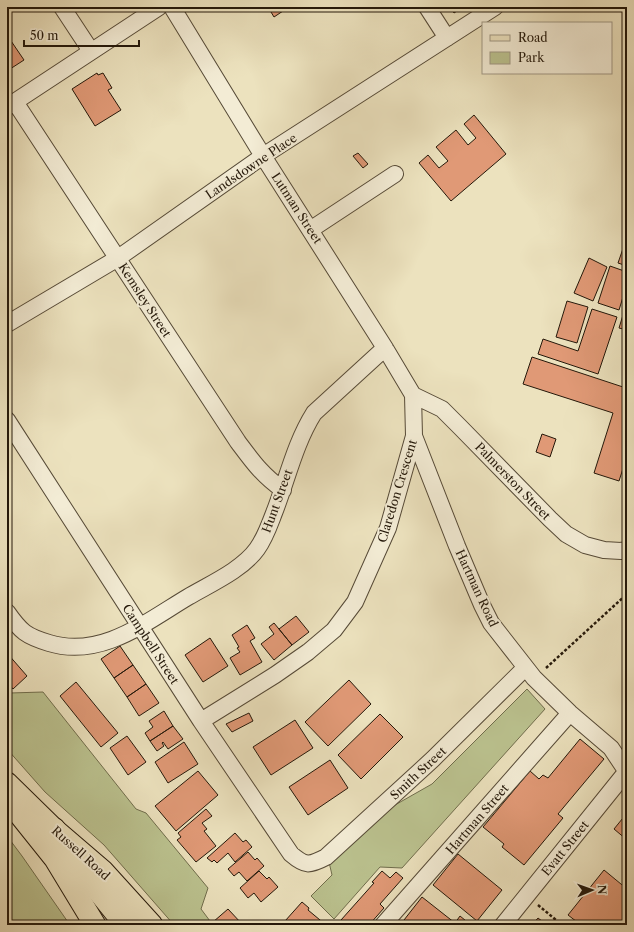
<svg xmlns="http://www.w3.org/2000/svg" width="634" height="932" font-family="'Libre Caslon Text',serif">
  <rect width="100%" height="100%" fill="#ece2be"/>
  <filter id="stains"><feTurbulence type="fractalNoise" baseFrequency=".005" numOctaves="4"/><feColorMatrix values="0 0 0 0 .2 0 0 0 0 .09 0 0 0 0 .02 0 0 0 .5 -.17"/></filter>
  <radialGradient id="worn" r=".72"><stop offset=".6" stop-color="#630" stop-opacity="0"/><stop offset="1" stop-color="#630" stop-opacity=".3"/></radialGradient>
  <path fill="#bbc28f" stroke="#706d4c" d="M 527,689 L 545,709 L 402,868 L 380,867 L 334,919 L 311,896 L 332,875 L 329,862 L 395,805 L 432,784 Z
    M 7,690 L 10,693 L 43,692 L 136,809 L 146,813 L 208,888 L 201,909 L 213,925 L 174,925 L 104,845 L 45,792 L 7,749 Z
    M 7,836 L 22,856 L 70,925 L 7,925 Z"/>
  <path fill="#e09976" stroke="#24180a" d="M 268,7 L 289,7 L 274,17 Z
    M 450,7 L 463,7 L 454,13 Z
    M 7,35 L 24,60 L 7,71 Z
    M 97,73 L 98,75 L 103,73 L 112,88 L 108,90 L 121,110 L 95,126 L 72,89 Z
    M 474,115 L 506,154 L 451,201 L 419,163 L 428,155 L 439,168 L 448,161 L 436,147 L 456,130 L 468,145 L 476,138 L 464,124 Z
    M 358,153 L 368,164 L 363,168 L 353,156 Z
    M 626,240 L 627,241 L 627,266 L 618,263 Z
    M 589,258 L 607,267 L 593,301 L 574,293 Z
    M 610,266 L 627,272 L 627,284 L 619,310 L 598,303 Z
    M 567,301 L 588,307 L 577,343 L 556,337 Z
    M 627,302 L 627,330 L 619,328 Z
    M 592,309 L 617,317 L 598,374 L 538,354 L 543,339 L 578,351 Z
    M 532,357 L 623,387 L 627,374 L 627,456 L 619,481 L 594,473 L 613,413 L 523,384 Z
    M 542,434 L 556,439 L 550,457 L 536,452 Z
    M 296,616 L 309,632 L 292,645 L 279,629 Z
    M 274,623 L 292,645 L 274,660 L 261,644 L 274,634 L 269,627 Z
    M 247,625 L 255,638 L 250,641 L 262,662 L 240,675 L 230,658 L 240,652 L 237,648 L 239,647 L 232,635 Z
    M 210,638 L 228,666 L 203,682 L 185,655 Z
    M 120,646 L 133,665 L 114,678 L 101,659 Z
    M 7,653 L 27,676 L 13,689 L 7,682 Z
    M 133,665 L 146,684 L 127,697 L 114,678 Z
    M 349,680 L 371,704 L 328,746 L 305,722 Z
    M 76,682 L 118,733 L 101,747 L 60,696 Z
    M 146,684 L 159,703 L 139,716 L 127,697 Z
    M 164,711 L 173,726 L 150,741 L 145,733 L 153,727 L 149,721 Z
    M 249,713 L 253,721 L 232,732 L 226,724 Z
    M 380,714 L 403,737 L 361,779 L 338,755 Z
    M 295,720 L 313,748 L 271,775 L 253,747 Z
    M 173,726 L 183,739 L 168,749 L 163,742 L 162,743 L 164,746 L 157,751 L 150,741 Z
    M 127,736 L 146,762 L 128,775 L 110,748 Z
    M 580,739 L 604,759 L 558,814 L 563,818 L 524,865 L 502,847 L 504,844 L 483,827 L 530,771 L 539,779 L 543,775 L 548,778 Z
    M 184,742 L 198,764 L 168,783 L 155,762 Z
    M 330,760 L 348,788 L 308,815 L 289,787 Z
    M 198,771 L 218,795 L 176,831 L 155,806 Z
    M 206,809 L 212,816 L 202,823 L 207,829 L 204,831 L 216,846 L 196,862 L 177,840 L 181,837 L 178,833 Z
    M 627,813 L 627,840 L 614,829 Z
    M 235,833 L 243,842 L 246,840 L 252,847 L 235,862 L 228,853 L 217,863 L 214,860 L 212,862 L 207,858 Z
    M 248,852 L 255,860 L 257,858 L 264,866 L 247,881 L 239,872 L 234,876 L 228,869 Z
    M 458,854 L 502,890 L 477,921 L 433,885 Z
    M 604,870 L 627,889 L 627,925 L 581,925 L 568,915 Z
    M 259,871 L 267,879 L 269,877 L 278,887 L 261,902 L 254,893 L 248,898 L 240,888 Z
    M 382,871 L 390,878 L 396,872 L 403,878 L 380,904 L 384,908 L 369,925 L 347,925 L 341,920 L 374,883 L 372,882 Z
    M 422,897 L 455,923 L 460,916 L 471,925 L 410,925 L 404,920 Z
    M 302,902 L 309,908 L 308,910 L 326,925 L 290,925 L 285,921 Z
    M 228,909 L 242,924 L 241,925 L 216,925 L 213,922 Z
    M 538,918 L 547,925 L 532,925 Z"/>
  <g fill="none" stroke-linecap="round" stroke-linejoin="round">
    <defs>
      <path id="minor" d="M 62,7 L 91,51
        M 172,7 L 263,156 L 385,348 L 413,395 L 414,436 L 388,528 L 355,602 L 334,630 L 308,652 L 275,675 L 201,721
        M 427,7 L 447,38
        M 15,102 L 238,442 C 253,462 262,475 283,490
        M 7,107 L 159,7
        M 310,230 L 395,174
        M 7,324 L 118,258 L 263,156 L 495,7
        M 413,395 L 442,409 L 460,427 L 550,519 L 566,534 L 585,545 L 604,550 L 621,551 L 627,550
        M 7,420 L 201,721 L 291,854 C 305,866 309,866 326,857 L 433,759 L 525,668
        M 414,436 L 457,546 L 482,605 L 491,623 L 534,678 L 570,713 L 611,748 L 627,772
        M 7,612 C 21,632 26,636 49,643 C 101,659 146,622 188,597 C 210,584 242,570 257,549 C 265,538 269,526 274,513 C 287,480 295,443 314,413 L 385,348
        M 383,925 L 570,713
        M 503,925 L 627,771"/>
      <path id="major" d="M 7,783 L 54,829 L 103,871 L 152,925
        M 7,799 L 55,859 L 95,925"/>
      <path id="highway" d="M 54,829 L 76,863 L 126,925"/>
    </defs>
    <use href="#minor" stroke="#564a37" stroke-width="18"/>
    <use href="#major" stroke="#24180a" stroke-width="23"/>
    <use href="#highway" stroke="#24180a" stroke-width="24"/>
    <path stroke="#24180a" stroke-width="2.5" stroke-dasharray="3 2" stroke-linecap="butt" d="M 625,565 L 627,573
      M 546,668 L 627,594
      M 538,905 L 562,925"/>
    <use href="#minor" stroke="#f3ecd5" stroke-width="16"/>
    <use href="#major" stroke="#ece2be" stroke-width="21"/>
    <use href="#highway" stroke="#ece2be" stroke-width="22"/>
  </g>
  <g text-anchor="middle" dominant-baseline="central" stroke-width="4" stroke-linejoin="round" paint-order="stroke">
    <g font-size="12" fill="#24180a" stroke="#f3ecd5">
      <text transform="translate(251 166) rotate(-34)">Landsdowne Place</text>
      <text transform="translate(297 208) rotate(57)">Lutman Street</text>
      <text transform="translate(145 300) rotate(57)">Kemsley Street</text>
      <text transform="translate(513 481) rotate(46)">Palmerston Street</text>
      <text transform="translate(397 491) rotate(-73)">Claredon Crescent</text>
      <text transform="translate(277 501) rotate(-70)">Hunt Street</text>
      <text transform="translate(477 588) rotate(65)">Hartman Road</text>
      <text transform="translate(151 644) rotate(57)">Campbell Street</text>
      <text transform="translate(418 773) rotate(-43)">Smith Street</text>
      <text transform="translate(477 819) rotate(-49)">Hartman Street</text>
      <text transform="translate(565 848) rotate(-51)">Evatt Street</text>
      <text transform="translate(81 853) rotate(42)">Russell Road</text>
    </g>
  </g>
  <rect width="634" height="932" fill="none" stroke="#ece2be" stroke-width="24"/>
  <rect x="8" y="8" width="618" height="916" fill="none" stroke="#24180a" stroke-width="2"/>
  <rect x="12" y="12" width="610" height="908" fill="none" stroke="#24180a"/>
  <rect x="482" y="22" width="130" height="52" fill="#f3ecd5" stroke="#a09784"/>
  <rect x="490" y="35" width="20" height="6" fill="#ece2be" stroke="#a09784"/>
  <text x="518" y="42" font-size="12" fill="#24180a">Road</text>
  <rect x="490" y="52" width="20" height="12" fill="#bbc28f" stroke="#a09784"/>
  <text x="518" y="62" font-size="12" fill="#24180a">Park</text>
  <g transform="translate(592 890) rotate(88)" stroke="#f3ecd5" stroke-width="3" paint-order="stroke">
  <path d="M0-3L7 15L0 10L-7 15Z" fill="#24180a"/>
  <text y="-6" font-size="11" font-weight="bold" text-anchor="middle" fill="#24180a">N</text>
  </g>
  <path d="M24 40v6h115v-6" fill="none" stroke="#24180a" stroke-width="2"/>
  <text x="30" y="40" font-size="12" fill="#24180a" stroke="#f3ecd5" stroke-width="3" paint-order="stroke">50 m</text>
  <rect width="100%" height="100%" filter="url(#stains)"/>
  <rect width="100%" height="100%" fill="url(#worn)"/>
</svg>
